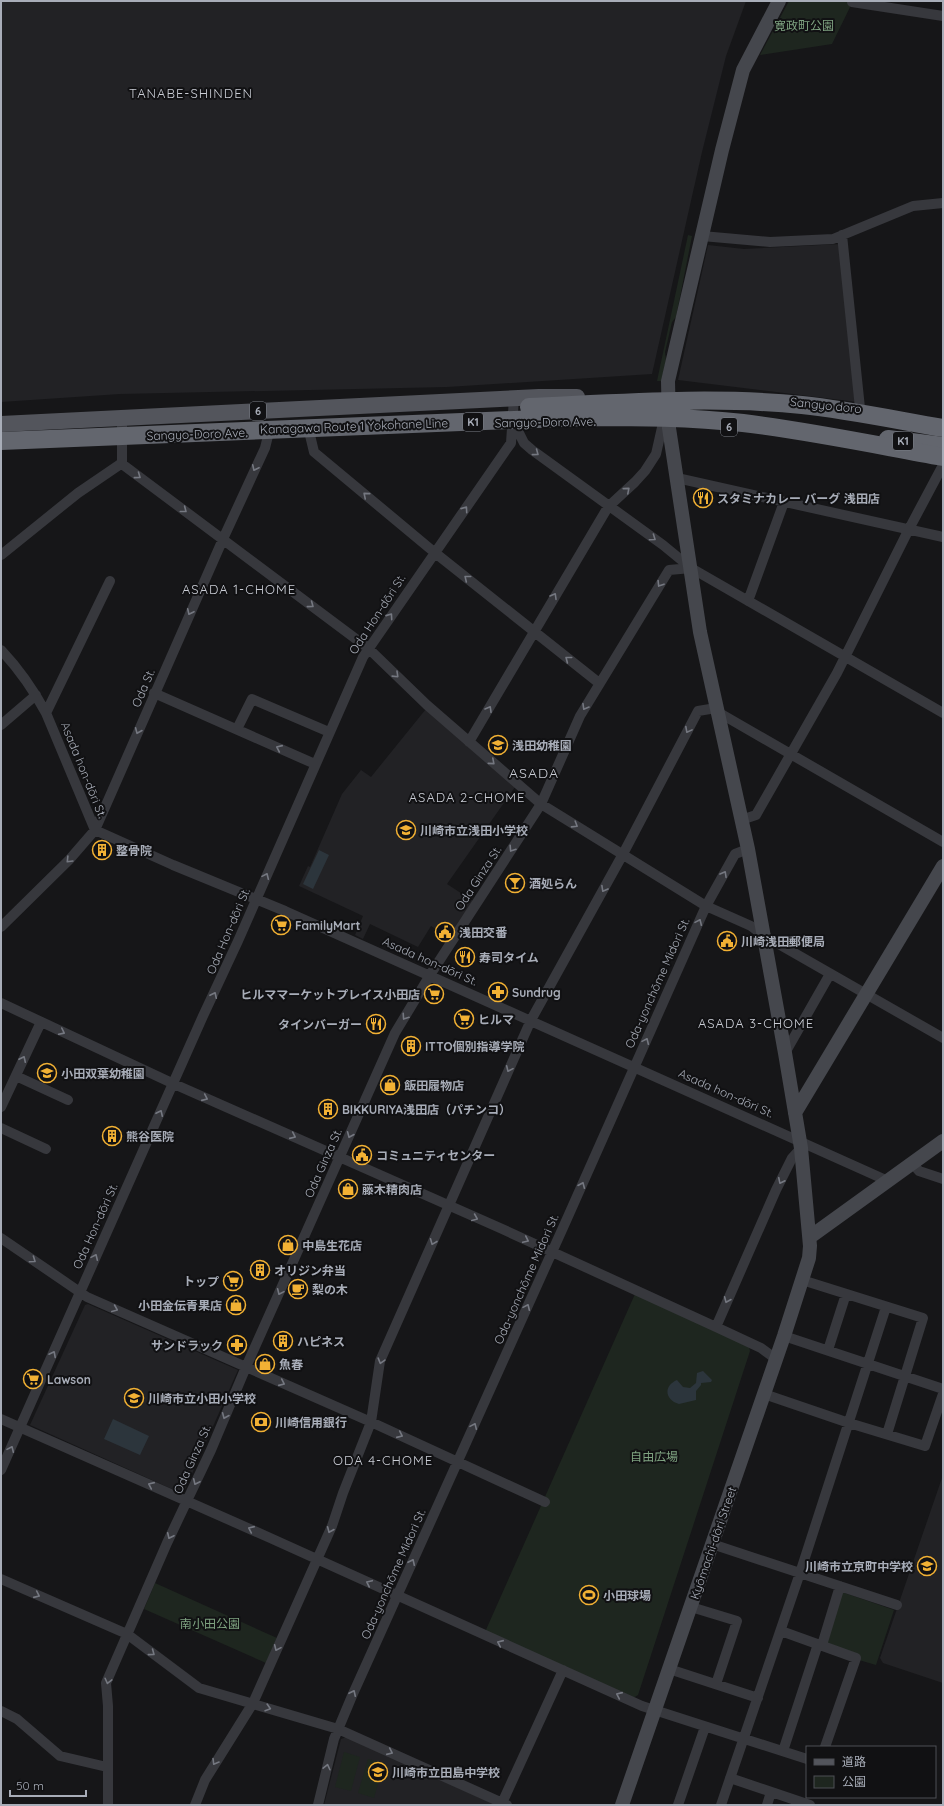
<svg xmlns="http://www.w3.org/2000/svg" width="944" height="1806" font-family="Quicksand,'Noto Sans JP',sans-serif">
  <rect width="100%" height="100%" fill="#161618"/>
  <path fill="#222225" d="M 1,1 L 746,1 L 726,56 L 702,152 L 652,374 L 447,387 L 120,394 L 1,402 Z
    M 841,244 L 857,402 L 678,380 L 708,245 L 744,249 Z
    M 426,709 L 515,787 L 447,884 L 473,901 L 450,937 L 431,926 L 418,947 L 370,924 L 363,939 L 355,935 L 363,916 L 299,886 L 308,866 L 310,867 L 342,794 L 361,770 L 371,777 Z
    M 88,1304 L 238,1370 L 183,1494 L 30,1425 L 85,1305 Z
    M 943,1475 L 943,1683 L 883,1663 L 880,1658 Z
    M 347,1737 L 496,1805 L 324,1805 L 341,1739 Z"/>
  <path fill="#1e261f" d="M 789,1 L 853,1 L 832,44 L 760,55 Z
    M 688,235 L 692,236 L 676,317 L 672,322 L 665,352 L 666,361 L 661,381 L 657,381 Z
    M 635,1294 L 749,1347 L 750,1351 L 638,1695 L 633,1698 L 485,1632 Z
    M 155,1583 L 277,1638 L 266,1663 L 144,1609 Z
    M 842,1592 L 894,1610 L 876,1665 L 859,1660 L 825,1643 Z
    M 344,1752 L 360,1757 L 351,1791 L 335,1787 Z
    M 368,1759 L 384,1763 L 374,1798 L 358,1793 Z"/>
  <path fill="#2c353c" d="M 319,850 L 329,855 L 313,889 L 303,884 Z
    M 703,1371 L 712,1380 L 711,1382 L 701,1383 L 701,1385 L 696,1391 L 696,1400 L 679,1404 C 665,1400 663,1386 677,1380 L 683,1387 L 690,1388 L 696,1383 L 697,1373 Z
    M 113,1419 L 149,1436 L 140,1455 L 104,1439 Z"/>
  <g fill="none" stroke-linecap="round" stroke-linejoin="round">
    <path stroke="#37383d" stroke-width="10" d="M 852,2 L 943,16
      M 842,235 L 860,408
      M 702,236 L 770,242 L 833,239 L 913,206 L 943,203
      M 514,423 L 524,443 L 532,450 L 663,545 L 691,568 L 943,713
      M 122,424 L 122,464 L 368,648 L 427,705 L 541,804 L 706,906 L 751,926 L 763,935 L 943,1038
      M 309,431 L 314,452 L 434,552 L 599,683
      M 677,478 L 943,537
      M 1,555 L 78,493 L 122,463
      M 748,601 L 784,502
      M 1,650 C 19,669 34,691 46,713 L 95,830 L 173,865 L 285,911 L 888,1181
      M 154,693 L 315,764
      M 716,711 L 943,842
      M 46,713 L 110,581
      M 1,725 L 36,695
      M 237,729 L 252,699 L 329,732
      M 469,742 L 608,507 L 635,482 L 645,471 L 656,454 L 663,423
      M 741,820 L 756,815 L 837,673 L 909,529 L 943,465
      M 1,927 L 69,860 L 95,830 L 223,539 L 265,448 L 269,432
      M 1,1003 L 174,1084 L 500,1228 L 716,1327 L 761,1348 L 776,1359
      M 785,1053 L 830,974
      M 16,1076 L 68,1100
      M 1,1107 L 41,1022
      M 1,1128 L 46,1149
      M 912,1163 L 919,1171 L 943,1179
      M 1,1238 L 87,1297 L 371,1422 L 545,1502
      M 802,1280 L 923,1318 L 887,1434
      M 716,1327 L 776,1190 L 792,1158 L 801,1148
      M 784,1336 L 943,1389
      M 828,1350 L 846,1294
      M 764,1394 L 849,1423 L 925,1446 L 943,1394
      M 1,1419 L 268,1537 L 642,1706 L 807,1759
      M 1,1470 L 203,1016 L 238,941 L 363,657 L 506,450 L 511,443 L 514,398
      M 712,1544 L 897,1605
      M 1,1579 L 127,1634 L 199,1688 L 338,1729 L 507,1805
      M 691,1607 L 737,1621 L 716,1684
      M 781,1631 L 856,1658 L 825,1747
      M 822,1645 L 840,1586
      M 669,1669 L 758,1698
      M 1,1711 L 17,1719 L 60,1756 L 107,1767
      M 783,1751 L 818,1644
      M 730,1778 L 810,1805
      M 502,1803 L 563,1670
      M 108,1805 L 108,1706 L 106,1683 L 167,1543 L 211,1450 L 246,1367 L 395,1033 L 430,975 L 541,804 L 580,716 L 669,570 L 691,568
      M 195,1805 L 205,1780 L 253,1703 L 332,1526 L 343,1493 L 371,1422 L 380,1361 L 531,1020 L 623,854 L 698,711 L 716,708
      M 318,1805 L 334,1739 L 352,1696 L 566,1221 L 706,906 L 735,854 L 748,849
      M 678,1805 L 705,1727
      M 721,1805 L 800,1573 L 886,1307
      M 767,1805 L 771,1792"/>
    <path stroke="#45474d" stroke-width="14" d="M 795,1113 L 943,866
      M 810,1237 L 943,1141
      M 622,1805 L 784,1336 L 809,1258 L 810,1246 L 801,1148 L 785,1053 L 748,849 L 700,632 L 669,428 L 668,381 L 722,150 L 743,70 L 779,1"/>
    <path stroke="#53555c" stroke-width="16" d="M 1,424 L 539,397 L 577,397"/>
    <path stroke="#63666e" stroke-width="18" d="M 888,439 L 943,446"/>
    <path stroke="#63666e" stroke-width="18" d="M 529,407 C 620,403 712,396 802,405 C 849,410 896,420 943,428
      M 1,441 L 585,417 C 638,417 690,417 743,423 C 810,431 876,445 943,457"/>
  </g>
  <defs><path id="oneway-chevron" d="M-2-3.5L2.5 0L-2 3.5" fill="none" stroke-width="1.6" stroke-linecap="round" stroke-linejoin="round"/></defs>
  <g stroke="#757881">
    <use href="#oneway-chevron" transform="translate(536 453) rotate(37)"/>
    <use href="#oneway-chevron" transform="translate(255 468) rotate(115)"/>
    <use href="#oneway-chevron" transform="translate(138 476) rotate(36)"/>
    <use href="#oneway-chevron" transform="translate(627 490) rotate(-41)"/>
    <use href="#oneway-chevron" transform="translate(366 495) rotate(-140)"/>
    <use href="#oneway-chevron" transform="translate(465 509) rotate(-55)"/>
    <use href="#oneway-chevron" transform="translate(184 510) rotate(38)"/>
    <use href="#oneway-chevron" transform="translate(653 538) rotate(35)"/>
    <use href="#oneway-chevron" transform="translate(467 578) rotate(-141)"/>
    <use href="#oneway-chevron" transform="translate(660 584) rotate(122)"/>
    <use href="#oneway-chevron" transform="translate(554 596) rotate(-60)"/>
    <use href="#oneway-chevron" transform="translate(311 605) rotate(37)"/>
    <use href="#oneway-chevron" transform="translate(190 612) rotate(115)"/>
    <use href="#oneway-chevron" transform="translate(390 616) rotate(-55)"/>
    <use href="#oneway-chevron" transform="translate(568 659) rotate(-142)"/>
    <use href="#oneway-chevron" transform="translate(396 675) rotate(44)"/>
    <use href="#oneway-chevron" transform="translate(585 707) rotate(120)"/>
    <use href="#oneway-chevron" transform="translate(489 709) rotate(-60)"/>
    <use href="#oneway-chevron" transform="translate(688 730) rotate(118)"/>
    <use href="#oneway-chevron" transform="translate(138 731) rotate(113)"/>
    <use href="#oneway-chevron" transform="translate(279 748) rotate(-156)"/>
    <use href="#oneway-chevron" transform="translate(492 762) rotate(41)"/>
    <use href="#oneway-chevron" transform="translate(575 825) rotate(32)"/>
    <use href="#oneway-chevron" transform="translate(512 849) rotate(123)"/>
    <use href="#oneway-chevron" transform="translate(69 860) rotate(134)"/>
    <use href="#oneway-chevron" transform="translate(724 874) rotate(-61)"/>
    <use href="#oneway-chevron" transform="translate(266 876) rotate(-66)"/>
    <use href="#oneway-chevron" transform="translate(604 889) rotate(119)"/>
    <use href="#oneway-chevron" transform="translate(699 922) rotate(-66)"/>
    <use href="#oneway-chevron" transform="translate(214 995) rotate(-65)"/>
    <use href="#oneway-chevron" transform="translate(405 1017) rotate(124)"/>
    <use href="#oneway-chevron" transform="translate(62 1032) rotate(26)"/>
    <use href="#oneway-chevron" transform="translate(646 1041) rotate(-66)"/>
    <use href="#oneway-chevron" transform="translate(23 1059) rotate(-65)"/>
    <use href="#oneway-chevron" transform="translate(509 1069) rotate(114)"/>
    <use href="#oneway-chevron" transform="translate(205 1098) rotate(24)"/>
    <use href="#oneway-chevron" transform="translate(160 1113) rotate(-65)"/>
    <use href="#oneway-chevron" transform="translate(350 1135) rotate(113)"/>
    <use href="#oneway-chevron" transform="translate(293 1136) rotate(24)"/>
    <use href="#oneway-chevron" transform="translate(781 1181) rotate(116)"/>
    <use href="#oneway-chevron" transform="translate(582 1185) rotate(-67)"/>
    <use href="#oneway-chevron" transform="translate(475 1218) rotate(23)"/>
    <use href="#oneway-chevron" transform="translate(526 1240) rotate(25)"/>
    <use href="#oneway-chevron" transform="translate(433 1242) rotate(112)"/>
    <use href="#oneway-chevron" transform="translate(95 1257) rotate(-66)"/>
    <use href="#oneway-chevron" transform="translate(33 1260) rotate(35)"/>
    <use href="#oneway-chevron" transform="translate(280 1292) rotate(114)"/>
    <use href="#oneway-chevron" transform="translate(727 1300) rotate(113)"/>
    <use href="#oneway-chevron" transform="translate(527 1307) rotate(-66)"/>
    <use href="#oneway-chevron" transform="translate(115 1309) rotate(23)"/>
    <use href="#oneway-chevron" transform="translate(53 1354) rotate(-63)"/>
    <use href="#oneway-chevron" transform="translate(381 1361) rotate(106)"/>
    <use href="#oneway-chevron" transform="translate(282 1383) rotate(24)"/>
    <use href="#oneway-chevron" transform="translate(225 1416) rotate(113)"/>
    <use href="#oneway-chevron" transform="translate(474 1426) rotate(-66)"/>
    <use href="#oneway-chevron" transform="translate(400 1435) rotate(24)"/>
    <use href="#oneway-chevron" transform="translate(11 1449) rotate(-66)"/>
    <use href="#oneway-chevron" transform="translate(196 1482) rotate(115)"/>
    <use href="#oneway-chevron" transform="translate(151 1485) rotate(-156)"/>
    <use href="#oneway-chevron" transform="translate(251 1529) rotate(-156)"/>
    <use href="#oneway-chevron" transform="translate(330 1530) rotate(113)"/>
    <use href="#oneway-chevron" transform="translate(170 1536) rotate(115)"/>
    <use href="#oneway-chevron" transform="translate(412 1562) rotate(-65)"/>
    <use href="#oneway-chevron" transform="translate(369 1583) rotate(-155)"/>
    <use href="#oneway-chevron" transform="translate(37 1595) rotate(24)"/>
    <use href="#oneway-chevron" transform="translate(500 1643) rotate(-156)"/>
    <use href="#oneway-chevron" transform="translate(277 1648) rotate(114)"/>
    <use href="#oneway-chevron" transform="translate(152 1653) rotate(37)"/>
    <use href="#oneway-chevron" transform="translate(108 1681) rotate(104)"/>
    <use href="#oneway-chevron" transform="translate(353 1693) rotate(-65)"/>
    <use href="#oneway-chevron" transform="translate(619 1695) rotate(-156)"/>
    <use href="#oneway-chevron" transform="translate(268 1708) rotate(17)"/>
    <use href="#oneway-chevron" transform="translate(390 1752) rotate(24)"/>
    <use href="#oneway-chevron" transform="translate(215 1762) rotate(121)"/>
    <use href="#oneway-chevron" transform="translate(327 1767) rotate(-77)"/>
  </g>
  <defs>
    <symbol id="restaurant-ring" viewBox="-11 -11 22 22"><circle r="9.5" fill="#111113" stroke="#f2b134" stroke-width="1.5"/><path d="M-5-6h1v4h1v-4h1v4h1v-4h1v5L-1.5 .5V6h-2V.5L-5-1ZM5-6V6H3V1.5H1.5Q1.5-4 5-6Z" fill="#f2b134"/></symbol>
    <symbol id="school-ring" viewBox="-11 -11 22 22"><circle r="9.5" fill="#111113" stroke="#f2b134" stroke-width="1.5"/><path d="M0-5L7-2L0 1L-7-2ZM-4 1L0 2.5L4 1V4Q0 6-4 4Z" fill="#f2b134"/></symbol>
    <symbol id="building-ring" viewBox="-11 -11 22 22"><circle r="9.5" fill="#111113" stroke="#f2b134" stroke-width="1.5"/><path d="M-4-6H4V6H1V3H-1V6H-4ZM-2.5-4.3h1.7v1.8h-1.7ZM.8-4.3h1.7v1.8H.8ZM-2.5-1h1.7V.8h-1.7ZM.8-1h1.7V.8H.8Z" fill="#f2b134"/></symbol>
    <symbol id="bar-ring" viewBox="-11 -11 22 22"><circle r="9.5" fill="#111113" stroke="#f2b134" stroke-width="1.5"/><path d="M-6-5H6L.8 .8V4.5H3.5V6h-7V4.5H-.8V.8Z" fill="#f2b134"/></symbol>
    <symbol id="supermarket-ring" viewBox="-11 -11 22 22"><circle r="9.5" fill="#111113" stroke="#f2b134" stroke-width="1.5"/><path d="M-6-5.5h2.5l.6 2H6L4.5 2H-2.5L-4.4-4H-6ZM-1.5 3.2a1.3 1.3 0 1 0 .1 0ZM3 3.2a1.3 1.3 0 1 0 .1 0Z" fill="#f2b134"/></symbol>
    <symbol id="civic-ring" viewBox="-11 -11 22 22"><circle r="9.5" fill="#111113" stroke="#f2b134" stroke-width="1.5"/><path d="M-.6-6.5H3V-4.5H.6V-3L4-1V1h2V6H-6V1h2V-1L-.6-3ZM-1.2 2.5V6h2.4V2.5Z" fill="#f2b134"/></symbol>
    <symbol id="pharmacy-ring" viewBox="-11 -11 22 22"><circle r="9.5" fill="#111113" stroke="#f2b134" stroke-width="1.5"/><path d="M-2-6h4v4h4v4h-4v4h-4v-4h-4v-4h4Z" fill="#f2b134"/></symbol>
    <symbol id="shop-ring" viewBox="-11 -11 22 22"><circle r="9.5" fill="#111113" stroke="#f2b134" stroke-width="1.5"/><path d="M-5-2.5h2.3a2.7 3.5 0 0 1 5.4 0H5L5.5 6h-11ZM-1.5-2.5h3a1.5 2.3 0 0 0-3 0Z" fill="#f2b134"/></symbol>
    <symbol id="cafe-ring" viewBox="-11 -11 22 22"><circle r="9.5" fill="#111113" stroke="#f2b134" stroke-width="1.5"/><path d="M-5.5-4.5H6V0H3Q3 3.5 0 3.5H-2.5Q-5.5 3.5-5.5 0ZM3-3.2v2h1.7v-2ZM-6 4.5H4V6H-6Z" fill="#f2b134"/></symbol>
    <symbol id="bank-ring" viewBox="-11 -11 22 22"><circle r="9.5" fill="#111113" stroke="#f2b134" stroke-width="1.5"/><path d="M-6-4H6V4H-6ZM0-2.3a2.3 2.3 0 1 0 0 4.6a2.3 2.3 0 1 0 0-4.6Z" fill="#f2b134"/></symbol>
    <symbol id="stadium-ring" viewBox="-11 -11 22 22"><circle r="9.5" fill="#111113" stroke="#f2b134" stroke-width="1.5"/><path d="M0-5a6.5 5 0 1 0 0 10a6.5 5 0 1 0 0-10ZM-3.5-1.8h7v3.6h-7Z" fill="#f2b134"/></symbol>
  </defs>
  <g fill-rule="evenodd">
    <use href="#restaurant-ring" x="692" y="487" width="22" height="22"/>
    <use href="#school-ring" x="487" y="734" width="22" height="22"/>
    <use href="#school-ring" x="395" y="819" width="22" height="22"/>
    <use href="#building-ring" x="91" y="839" width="22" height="22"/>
    <use href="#bar-ring" x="504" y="872" width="22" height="22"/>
    <use href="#supermarket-ring" x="270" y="914" width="22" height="22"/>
    <use href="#civic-ring" x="434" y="921" width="22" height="22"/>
    <use href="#civic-ring" x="716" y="930" width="22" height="22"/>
    <use href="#restaurant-ring" x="454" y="946" width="22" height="22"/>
    <use href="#pharmacy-ring" x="487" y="981" width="22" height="22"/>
    <use href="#supermarket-ring" x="423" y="983" width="22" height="22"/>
    <use href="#supermarket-ring" x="453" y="1008" width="22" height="22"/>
    <use href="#restaurant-ring" x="365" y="1013" width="22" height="22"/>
    <use href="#building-ring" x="400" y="1035" width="22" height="22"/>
    <use href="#school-ring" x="36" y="1062" width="22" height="22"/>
    <use href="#shop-ring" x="379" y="1074" width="22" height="22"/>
    <use href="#building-ring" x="317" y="1098" width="22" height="22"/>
    <use href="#building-ring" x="101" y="1125" width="22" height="22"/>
    <use href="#civic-ring" x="351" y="1144" width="22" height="22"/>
    <use href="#shop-ring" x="337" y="1178" width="22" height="22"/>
    <use href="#shop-ring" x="277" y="1234" width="22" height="22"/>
    <use href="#building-ring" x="249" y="1259" width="22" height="22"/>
    <use href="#supermarket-ring" x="222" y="1270" width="22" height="22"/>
    <use href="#cafe-ring" x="287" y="1278" width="22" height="22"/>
    <use href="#shop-ring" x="225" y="1294" width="22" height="22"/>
    <use href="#building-ring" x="272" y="1330" width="22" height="22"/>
    <use href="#pharmacy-ring" x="226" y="1334" width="22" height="22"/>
    <use href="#shop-ring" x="254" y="1353" width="22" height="22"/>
    <use href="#supermarket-ring" x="22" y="1368" width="22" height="22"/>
    <use href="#school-ring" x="123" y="1387" width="22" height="22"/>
    <use href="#bank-ring" x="250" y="1411" width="22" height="22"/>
    <use href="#school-ring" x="916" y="1555" width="22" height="22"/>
    <use href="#stadium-ring" x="578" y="1584" width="22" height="22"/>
    <use href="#school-ring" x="367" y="1761" width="22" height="22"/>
  </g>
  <g text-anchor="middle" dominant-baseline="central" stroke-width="4" stroke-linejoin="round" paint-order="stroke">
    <g fill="#111113" stroke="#7b7e86" stroke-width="1">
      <rect x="250" y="402" width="16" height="18" rx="3"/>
      <rect x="463" y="413" width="20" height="18" rx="3"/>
      <rect x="721" y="418" width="16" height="18" rx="3"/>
      <rect x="893" y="432" width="20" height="18" rx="3"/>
    </g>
    <g font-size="11" font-weight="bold" fill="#a8adb8">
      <text x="258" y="411">6</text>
      <text x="473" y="422">K1</text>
      <text x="729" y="427">6</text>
      <text x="903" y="441">K1</text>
    </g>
    <g font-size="12" fill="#7fa381" stroke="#111113">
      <text x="804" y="25">寛政町公園</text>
      <text x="654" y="1456">自由広場</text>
      <text x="210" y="1623">南小田公園</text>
    </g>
    <g font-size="12" fill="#a8adb8" stroke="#111113">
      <text transform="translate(826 405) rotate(6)">Sangyo doro</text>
      <text transform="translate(545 422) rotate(-1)">Sangyo-Doro Ave.</text>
      <text transform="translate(354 426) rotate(-2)">Kanagawa Route 1 Yokohane Line</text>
      <text transform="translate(197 434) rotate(-2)">Sangyo-Doro Ave.</text>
      <text transform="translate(377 614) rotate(-57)">Oda Hon-dōri St.</text>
      <text transform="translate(143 688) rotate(-67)">Oda St.</text>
      <text transform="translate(84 770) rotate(68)">Asada hon-dōri St.</text>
      <text transform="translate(478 878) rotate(-57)">Oda Ginza St.</text>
      <text transform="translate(228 931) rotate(-67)">Oda Hon-dōri St.</text>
      <text transform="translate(430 961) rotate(24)">Asada hon-dōri St.</text>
      <text transform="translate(657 983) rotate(-66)">Oda-yonchōme Midori St.</text>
      <text transform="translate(726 1093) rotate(24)">Asada hon-dōri St.</text>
      <text transform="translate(323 1163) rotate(-66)">Oda Ginza St.</text>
      <text transform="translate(95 1226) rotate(-66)">Oda Hon-dōri St.</text>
      <text transform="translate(526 1279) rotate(-66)">Oda-yonchōme Midori St.</text>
      <text transform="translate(192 1459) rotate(-66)">Oda Ginza St.</text>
      <text transform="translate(713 1543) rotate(-71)">Kyōmachi-dōri Street</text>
      <text transform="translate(393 1574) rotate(-66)">Oda-yonchōme Midori St.</text>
    </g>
    <g font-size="12" font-weight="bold" fill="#a8adb8" stroke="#111113" text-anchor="start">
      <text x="717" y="498">スタミナカレー バーグ 浅田店</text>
      <text x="512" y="745">浅田幼稚園</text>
      <text x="420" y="830">川崎市立浅田小学校</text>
      <text x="116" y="850">整骨院</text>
      <text x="529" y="883">酒処らん</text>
      <text x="295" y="925">FamilyMart</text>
      <text x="459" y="932">浅田交番</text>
      <text x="741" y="941">川崎浅田郵便局</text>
      <text x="479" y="957">寿司タイム</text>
      <text x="512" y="992">Sundrug</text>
      <text x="420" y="994" text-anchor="end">ヒルママーケットプレイス小田店</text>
      <text x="478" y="1019">ヒルマ</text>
      <text x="362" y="1024" text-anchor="end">タインバーガー</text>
      <text x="425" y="1046">ITTO個別指導学院</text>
      <text x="61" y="1073">小田双葉幼稚園</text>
      <text x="404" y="1085">飯田履物店</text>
      <text x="342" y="1109">BIKKURIYA浅田店（パチンコ）</text>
      <text x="126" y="1136">熊谷医院</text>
      <text x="376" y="1155">コミュニティセンター</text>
      <text x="362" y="1189">藤木精肉店</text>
      <text x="302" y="1245">中島生花店</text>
      <text x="274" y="1270">オリジン弁当</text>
      <text x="219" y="1281" text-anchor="end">トップ</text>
      <text x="312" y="1289">梨の木</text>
      <text x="222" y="1305" text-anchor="end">小田金伝青果店</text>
      <text x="297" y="1341">ハピネス</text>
      <text x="223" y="1345" text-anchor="end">サンドラック</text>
      <text x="279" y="1364">魚春</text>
      <text x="47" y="1379">Lawson</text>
      <text x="148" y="1398">川崎市立小田小学校</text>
      <text x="275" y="1422">川崎信用銀行</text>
      <text x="913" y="1566" text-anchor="end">川崎市立京町中学校</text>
      <text x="603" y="1595">小田球場</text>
      <text x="392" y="1772">川崎市立田島中学校</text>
    </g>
    <g font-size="13" letter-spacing="1" fill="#c9ccd4" stroke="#111113">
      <text x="191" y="93">TANABE-SHINDEN</text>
      <text x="239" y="589">ASADA 1-CHOME</text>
      <text x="467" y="797">ASADA 2-CHOME</text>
      <text x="756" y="1023">ASADA 3-CHOME</text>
      <text x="383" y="1460">ODA 4-CHOME</text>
    </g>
    <g font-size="14" letter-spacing="1" fill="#c9ccd4" stroke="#111113">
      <text x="534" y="773">ASADA</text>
    </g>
  </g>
  <rect width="944" height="1806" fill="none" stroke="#a8adb8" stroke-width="4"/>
  <rect x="806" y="1746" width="130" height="52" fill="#111113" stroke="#4d4f55"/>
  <rect x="814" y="1759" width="20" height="6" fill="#53555c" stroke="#4d4f55"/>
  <text x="842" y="1766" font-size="12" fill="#a8adb8">道路</text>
  <rect x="814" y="1776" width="20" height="12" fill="#1e261f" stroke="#4d4f55"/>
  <text x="842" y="1786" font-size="12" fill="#a8adb8">公園</text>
  <path d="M10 1790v6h76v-6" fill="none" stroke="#a8adb8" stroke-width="2"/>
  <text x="16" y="1790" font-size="12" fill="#a8adb8" stroke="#111113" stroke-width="3" paint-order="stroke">50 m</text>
</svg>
